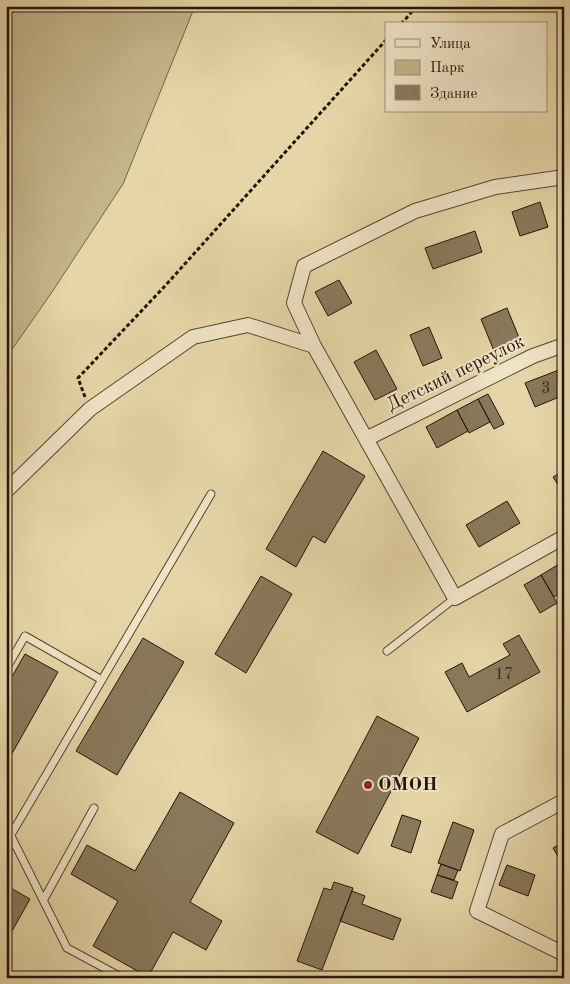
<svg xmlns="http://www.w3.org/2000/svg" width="570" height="984" font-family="'Old Standard TT',serif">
  <rect width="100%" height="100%" fill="#e6d6a7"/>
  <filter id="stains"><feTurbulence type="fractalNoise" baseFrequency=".004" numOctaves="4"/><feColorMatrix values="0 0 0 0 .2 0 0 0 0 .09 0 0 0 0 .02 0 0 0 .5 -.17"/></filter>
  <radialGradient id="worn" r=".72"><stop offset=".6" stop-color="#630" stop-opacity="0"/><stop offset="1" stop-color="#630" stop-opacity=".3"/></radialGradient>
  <path fill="#c5b58c" stroke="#74644a" d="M 6,6 L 195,6 L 123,184 L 50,295 L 6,358 Z"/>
  <path fill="#89795b" stroke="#241408" d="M 540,202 L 548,227 L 520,236 L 512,212 Z
    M 475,231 L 482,252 L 433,269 L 425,248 Z
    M 339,280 L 352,303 L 328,316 L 315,292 Z
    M 507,308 L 520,340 L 494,351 L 481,319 Z
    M 429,327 L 442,358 L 423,366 L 410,335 Z
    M 376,350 L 397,389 L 375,400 L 354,362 Z
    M 564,368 L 564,395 L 535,407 L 525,383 Z
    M 488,394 L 504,424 L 494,429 L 478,399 Z
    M 478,399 L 490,422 L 469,433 L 457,410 Z
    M 457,410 L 468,431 L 437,448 L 426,427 Z
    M 323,451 L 365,476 L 325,543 L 313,536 L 296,567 L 266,549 Z
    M 564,471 L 564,494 L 553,477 Z
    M 507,501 L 520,523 L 479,547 L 466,525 Z
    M 564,561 L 564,591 L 554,597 L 541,575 Z
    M 541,575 L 557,603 L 540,613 L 524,585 Z
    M 261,576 L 292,594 L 246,673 L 215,654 Z
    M 519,635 L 540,672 L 467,712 L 445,672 L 462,663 L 469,677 L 510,655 L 503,644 Z
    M 143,638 L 184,662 L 117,775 L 76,751 Z
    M 25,654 L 58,672 L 9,759 L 6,758 L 6,687 Z
    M 377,716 L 419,738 L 358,854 L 316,832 Z
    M 180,792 L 234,823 L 190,902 L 222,921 L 206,950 L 173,932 L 148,977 L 93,946 L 118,901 L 71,874 L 87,845 L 135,871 Z
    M 402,815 L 421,821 L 411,853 L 391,846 Z
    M 453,822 L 474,830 L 460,871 L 438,863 Z
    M 564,842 L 564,867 L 553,848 Z
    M 441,864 L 458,870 L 454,880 L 437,875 Z
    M 507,865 L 535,875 L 528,896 L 499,885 Z
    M 437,875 L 458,882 L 452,899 L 431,892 Z
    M 334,882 L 353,888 L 322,970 L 297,961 L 324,888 L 331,890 Z
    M 9,887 L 30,899 L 11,933 L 6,931 L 6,892 Z
    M 352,891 L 365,896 L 362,904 L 401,919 L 393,940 L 340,921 Z"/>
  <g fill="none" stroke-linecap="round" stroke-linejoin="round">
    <defs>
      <path id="service" d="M 387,651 L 455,598
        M 6,669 L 25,636 L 102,680
        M 6,826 L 67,948 L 123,978
        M 6,853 L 12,833 L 211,494
        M 44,899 L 94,808"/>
      <path id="minor" d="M 564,177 L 495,187 L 415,211 L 304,266 L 294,303 L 314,346 L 455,598 L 564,537
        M 366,439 L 533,356 L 564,345
        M 6,491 L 90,409 L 193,337 L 248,325 L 314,346
        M 564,801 L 502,834 L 477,911 L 564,954"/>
    </defs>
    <use href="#service" stroke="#544430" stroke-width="9"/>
    <use href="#minor" stroke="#544430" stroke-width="16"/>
    <path stroke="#241408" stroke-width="3" stroke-dasharray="4 2.5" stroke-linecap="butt" d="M 401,24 L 417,6
      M 85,397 L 78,378 L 165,286 L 386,40"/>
    <use href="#service" stroke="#efe4c6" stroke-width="7"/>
    <use href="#minor" stroke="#efe4c6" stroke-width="14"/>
  </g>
  <circle fill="#8f2418" stroke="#efe4c6" stroke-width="2" cx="368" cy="785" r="5"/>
  <g text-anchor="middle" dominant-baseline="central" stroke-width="4" stroke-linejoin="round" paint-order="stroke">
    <g font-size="16" fill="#3d2d1d">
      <text x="546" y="389">3</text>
      <text x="504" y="675">17</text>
    </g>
    <g font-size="19" fill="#241408" stroke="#efe4c6">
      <text transform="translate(456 374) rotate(-26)">Детский переулок</text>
    </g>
    <g font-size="19" font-weight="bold" fill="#241408" stroke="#efe4c6" text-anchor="start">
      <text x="378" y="785">ОМОН</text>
    </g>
  </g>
  <rect width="570" height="984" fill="none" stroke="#e6d6a7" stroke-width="25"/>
  <rect x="8" y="8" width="555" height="969" fill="none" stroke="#241408" stroke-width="2.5"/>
  <rect x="12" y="12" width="545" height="959" fill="none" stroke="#241408"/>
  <rect x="385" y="22" width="162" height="90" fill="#efe4c6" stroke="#9e917a"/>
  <rect x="395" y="39" width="25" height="8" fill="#efe4c6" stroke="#9e917a"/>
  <text x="430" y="48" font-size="15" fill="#241408">Улица</text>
  <rect x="395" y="60" width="25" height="15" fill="#c5b58c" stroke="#9e917a"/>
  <text x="430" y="72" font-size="15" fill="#241408">Парк</text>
  <rect x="395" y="85" width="25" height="15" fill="#89795b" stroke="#9e917a"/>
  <text x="430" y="98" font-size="15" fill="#241408">Здание</text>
  <rect width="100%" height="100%" filter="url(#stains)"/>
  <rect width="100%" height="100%" fill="url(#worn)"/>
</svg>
